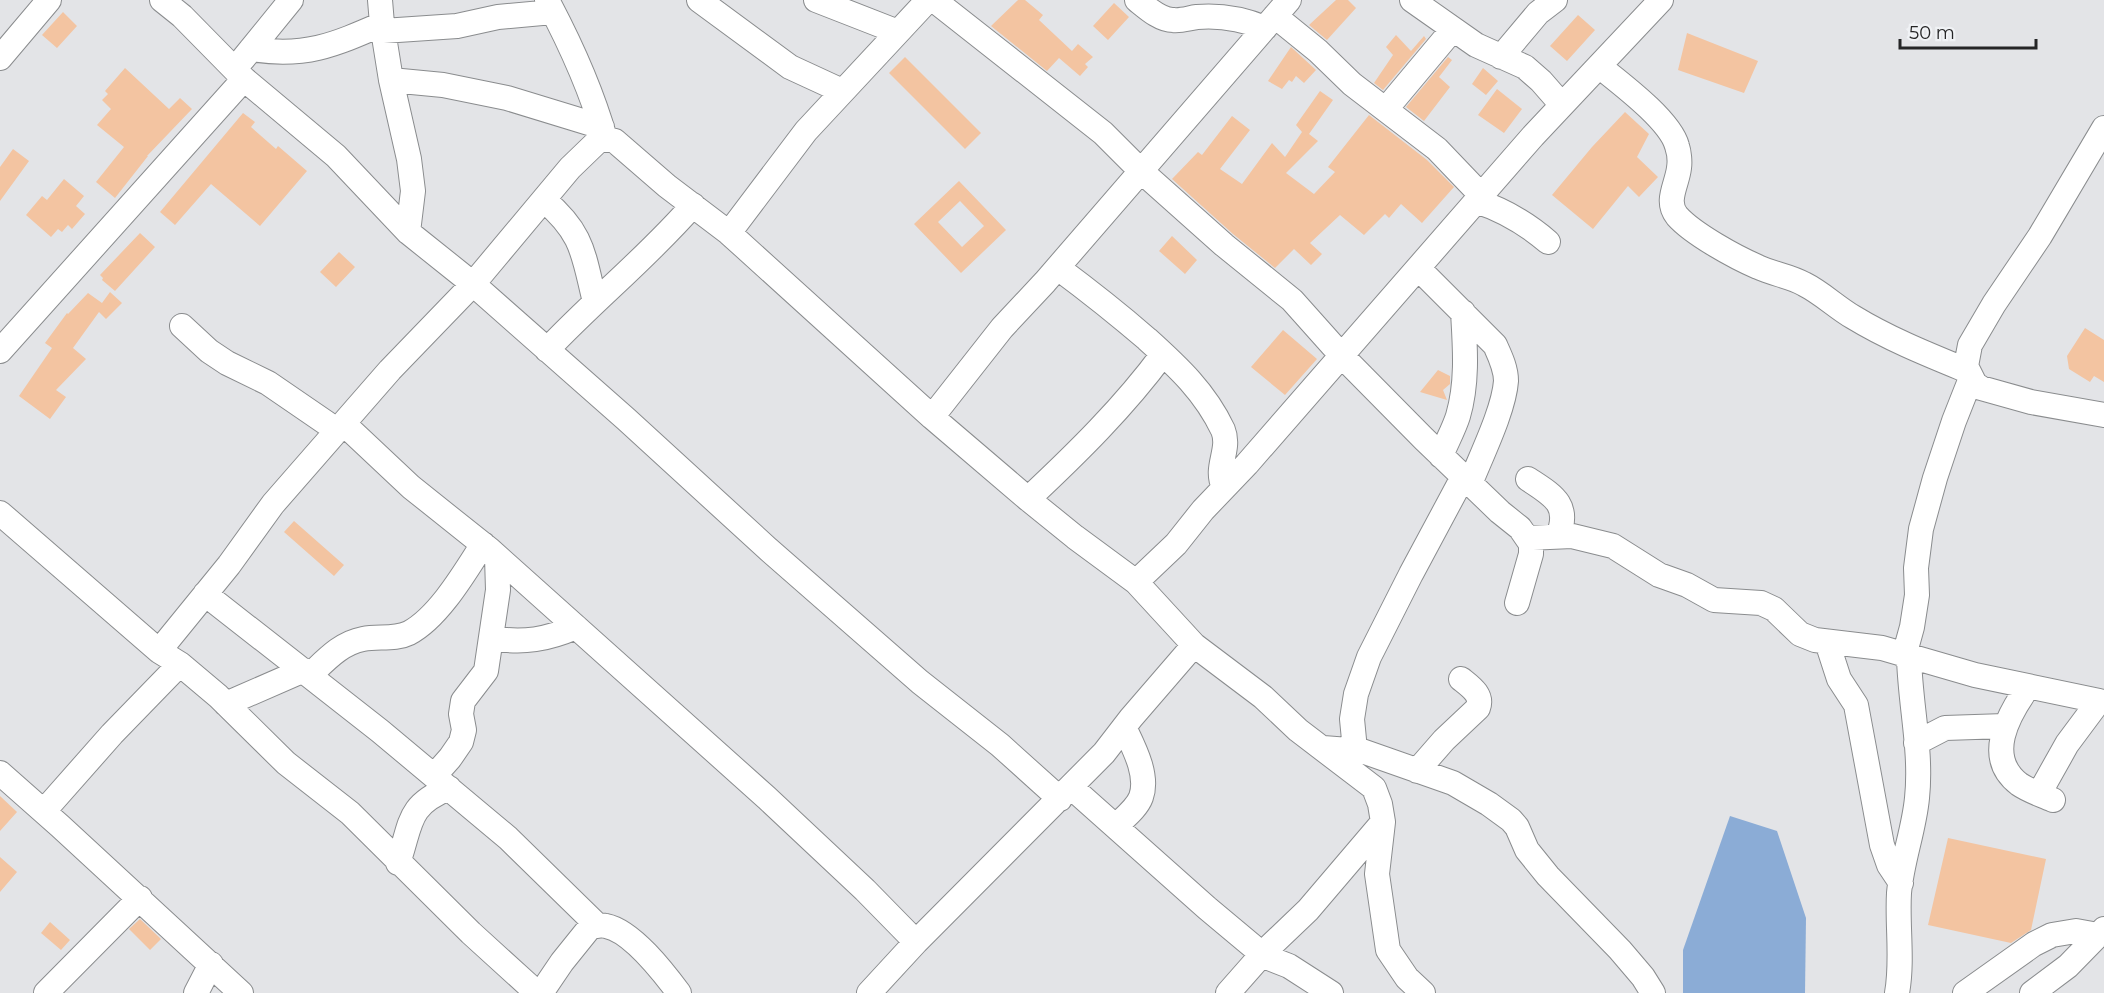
<svg xmlns="http://www.w3.org/2000/svg" width="2104" height="993" font-family="Montserrat,sans-serif">
  <rect width="100%" height="100%" fill="#e3e4e7"/>
  <path fill="#8bacd6" d="M 1730,816 L 1777,831 L 1806,918 L 1805,993 L 1683,993 L 1683,950 Z"/>
  <path fill="#f3c4a1" fill-rule="evenodd" d="M 1018,0 L 1025,0 L 1043,15 L 1039,20 L 1072,51 L 1078,44 L 1093,57 L 1085,64 L 1088,67 L 1080,76 L 1059,58 L 1047,71 L 991,26 Z
    M 1336,0 L 1348,0 L 1356,8 L 1327,40 L 1309,25 Z
    M 1114,3 L 1129,17 L 1108,40 L 1093,26 Z
    M 63,12 L 77,26 L 57,48 L 42,35 Z
    M 1578,15 L 1595,30 L 1567,61 L 1550,46 Z
    M 1687,33 L 1758,61 L 1744,93 L 1678,70 Z
    M 1396,35 L 1411,51 L 1424,36 L 1426,39 L 1383,90 L 1374,83 L 1393,55 L 1386,47 Z
    M 1291,47 L 1316,70 L 1304,83 L 1296,76 L 1292,82 L 1289,80 L 1282,89 L 1268,81 Z
    M 905,57 L 981,133 L 965,149 L 889,73 Z
    M 1448,57 L 1452,60 L 1439,77 L 1450,87 L 1424,121 L 1406,107 Z
    M 125,68 L 169,109 L 180,98 L 192,109 L 147,156 L 148,156 L 115,198 L 96,182 L 124,147 L 97,125 L 111,109 L 102,100 L 108,94 L 105,91 Z
    M 1483,68 L 1498,81 L 1486,95 L 1472,84 Z
    M 1497,89 L 1522,109 L 1504,133 L 1478,115 Z
    M 1320,91 L 1333,100 L 1309,134 L 1318,141 L 1286,173 L 1314,194 L 1335,172 L 1328,167 L 1369,115 L 1427,160 L 1454,187 L 1422,223 L 1401,204 L 1389,218 L 1385,214 L 1364,235 L 1340,215 L 1310,243 L 1322,254 L 1311,265 L 1294,249 L 1275,268 L 1233,234 L 1172,179 L 1198,152 L 1202,155 L 1232,116 L 1250,130 L 1220,169 L 1242,184 L 1272,143 L 1285,157 L 1302,132 L 1296,125 Z
    M 1625,112 L 1649,134 L 1637,157 L 1658,177 L 1639,197 L 1628,186 L 1593,229 L 1552,195 L 1592,147 Z
    M 243,113 L 255,122 L 251,127 L 276,149 L 278,146 L 307,171 L 260,226 L 211,184 L 175,225 L 160,212 Z
    M 13,149 L 29,161 L 0,201 L 0,167 Z
    M 64,179 L 84,196 L 76,206 L 85,214 L 72,229 L 68,225 L 62,232 L 58,229 L 51,237 L 26,215 L 42,196 L 47,200 Z
    M 959,181 L 1006,230 L 961,273 L 914,224 ZM 960,201 L 984,226 L 962,247 L 938,222 Z
    M 140,233 L 155,247 L 115,291 L 102,280 L 103,278 L 100,275 Z
    M 1172,236 L 1197,260 L 1185,274 L 1159,251 Z
    M 339,252 L 355,267 L 336,287 L 320,272 Z
    M 110,292 L 122,303 L 106,319 L 99,312 L 73,348 L 86,359 L 56,390 L 66,397 L 50,419 L 19,396 L 52,348 L 45,343 L 67,313 L 68,314 L 88,293 L 102,303 Z
    M 2085,328 L 2104,340 L 2104,382 L 2094,376 L 2090,382 L 2069,369 L 2067,356 Z
    M 1283,330 L 1317,359 L 1285,395 L 1251,367 Z
    M 1438,370 L 1450,376 L 1450,384 L 1443,390 L 1447,400 L 1420,392 Z
    M 294,521 L 344,565 L 334,576 L 284,532 Z
    M 0,796 L 17,812 L 0,831 Z
    M 1948,838 L 2046,859 L 2031,930 L 2011,943 L 1928,925 Z
    M 0,857 L 17,872 L 0,892 Z
    M 140,919 L 161,939 L 150,950 L 129,929 Z
    M 50,922 L 70,940 L 61,950 L 41,933 Z"/>
  <g fill="none" stroke-linecap="round" stroke-linejoin="round">
    <defs>
      <path id="minor" d="M 162,0 L 182,16 L 244,79 L 336,156 L 408,232 L 473,284 L 626,419 L 768,549 L 920,682 L 1000,745 L 1060,799
        M 380,0 L 382,24 L 391,80 L 409,159 L 413,191 L 408,232
        M 547,0 C 571,45 591,89 605,138
        M 699,0 L 790,67 L 842,91
        M 816,0 L 898,32
        M 934,0 L 1103,133 L 1141,171 L 1224,245 L 1292,300 L 1342,356 L 1424,439 L 1500,512 L 1520,528 L 1531,544 L 1531,554 L 1517,603
        M 1137,0 C 1147,8 1160,20 1173,20 C 1181,21 1189,18 1197,17 C 1221,15 1243,19 1265,28
        M 1412,0 L 1476,45 L 1525,67 L 1541,81 L 1562,105
        M 1275,16 L 1318,51 L 1352,84 L 1437,149 L 1481,195
        M 383,31 L 457,26 L 498,17 L 553,12
        M 251,49 C 304,58 334,45 382,24
        M 1501,57 L 1538,13 L 1555,0
        M 0,58 L 49,0
        M 243,59 L 291,0
        M 1599,66 C 1620,83 1670,120 1677,146 C 1679,152 1680,162 1679,168 C 1677,185 1665,201 1677,216 C 1693,234 1735,257 1758,267 C 1773,274 1790,276 1804,284 C 1822,293 1836,307 1853,317 C 1889,339 1929,355 1968,371
        M 391,80 L 443,85 L 507,98 L 602,127
        M 1386,109 L 1453,29
        M 2104,128 L 2040,236 L 1994,304 L 1970,345 L 1966,366 L 1975,384 L 1981,388 L 2031,402 L 2104,415
        M 544,200 C 584,234 583,254 595,302
        M 1476,201 C 1504,210 1526,223 1548,242
        M 729,233 L 806,131 L 928,0
        M 1058,268 C 1089,291 1118,314 1147,339 C 1178,367 1205,392 1223,430 C 1231,450 1214,467 1224,487
        M 1418,268 L 1495,345 C 1500,356 1506,368 1506,381 C 1504,410 1481,456 1470,484
        M 182,326 L 209,351 L 227,363 L 268,383 L 338,431
        M 547,350 C 594,300 648,257 693,205
        M 0,351 L 244,79
        M 932,417 L 1002,328 L 1045,282 L 1289,0
        M 344,424 L 411,487 L 490,550 L 767,798 L 865,890 L 916,942
        M 1441,456 C 1446,443 1454,429 1458,416 C 1468,382 1465,346 1463,312
        M 1528,479 C 1552,495 1571,504 1558,536
        M 1028,499 C 1076,454 1124,407 1163,354
        M 0,513 L 159,651 L 180,664 L 218,696 L 286,763 L 350,813 L 471,933 L 537,993
        M 1527,538 L 1572,536 L 1613,546 L 1659,575 L 1687,585 L 1714,600 L 1761,603 L 1774,609 L 1800,634 L 1815,640 L 1882,648 L 1975,675 L 2104,702
        M 1136,582 L 1176,544 L 1203,510 L 1247,464 L 1533,136 L 1661,0
        M 205,594 L 380,731 L 508,838 L 598,926
        M 492,638 C 523,644 548,639 576,627
        M 1827,642 L 1839,679 L 1856,705 L 1882,845 L 1889,865 L 1901,883
        M 159,651 L 229,565 L 273,504 L 390,370 L 473,284 L 570,168 L 598,141 L 606,139 L 615,141 L 667,186 L 729,233 L 932,417 L 1028,499 L 1075,537 L 1136,582 L 1194,645 L 1263,697 L 1298,730 L 1374,788 L 1380,804 L 1383,822 L 1377,874 L 1388,950 L 1407,978 L 1423,993
        M 1904,656 L 1912,627 L 1917,595 L 1916,568 L 1921,529 L 1935,478 L 1954,421 L 1971,378
        M 310,675 C 326,660 341,643 363,639 C 378,636 395,640 409,633 C 439,617 465,572 483,544
        M 2028,687 C 2008,715 1984,757 2019,784 C 2029,791 2042,795 2053,800
        M 226,704 L 304,670
        M 1916,743 L 1945,728 L 2005,726
        M 1323,748 L 1362,751 L 1453,783 L 1489,804 L 1511,820 L 1517,827 L 1527,850 L 1548,876 L 1620,950 L 1643,977 L 1653,993
        M 1355,750 L 1352,719 L 1356,694 L 1369,657 L 1411,574 L 1463,477
        M 1417,771 L 1444,740 L 1478,708 C 1483,695 1471,687 1461,679
        M 0,773 L 60,826 L 241,993
        M 434,776 L 450,758 L 461,742 L 464,730 L 461,714 L 463,701 L 486,671 L 498,590 L 497,557
        M 1071,787 L 1207,908 L 1262,954
        M 2039,794 L 2067,744 L 2099,701
        M 44,811 L 112,734 L 180,664
        M 1116,826 C 1124,818 1137,808 1141,797 C 1149,775 1133,746 1124,727
        M 398,863 C 412,823 406,806 449,788
        M 1261,955 L 1289,966 L 1331,993
        M 46,993 L 140,898
        M 196,993 L 211,964
        M 541,993 L 562,962 L 591,926 C 596,926 602,925 606,926 C 632,931 664,973 679,993
        M 869,993 L 916,942 L 1104,753 L 1131,718 L 1194,645
        M 1228,993 L 1265,951 L 1308,910 L 1383,822
        M 1897,993 C 1903,960 1897,926 1899,893 C 1902,860 1914,830 1917,798 C 1922,751 1910,704 1909,657
        M 1965,993 L 2034,944 L 2052,935 L 2076,931 L 2098,935
        M 2032,993 L 2068,966 L 2104,929"/>
    </defs>
    <use href="#minor" stroke="#8a8c8e" stroke-width="26"/>
    <use href="#minor" stroke="#fff" stroke-width="24"/>
  </g>
  <path d="M1900 39v9h136v-9" fill="none" stroke="#252526" stroke-width="3"/>
  <text x="1909" y="39" font-size="18" fill="#252526" stroke="#f0f2f5" stroke-width="4.5" paint-order="stroke">50 m</text>
</svg>
